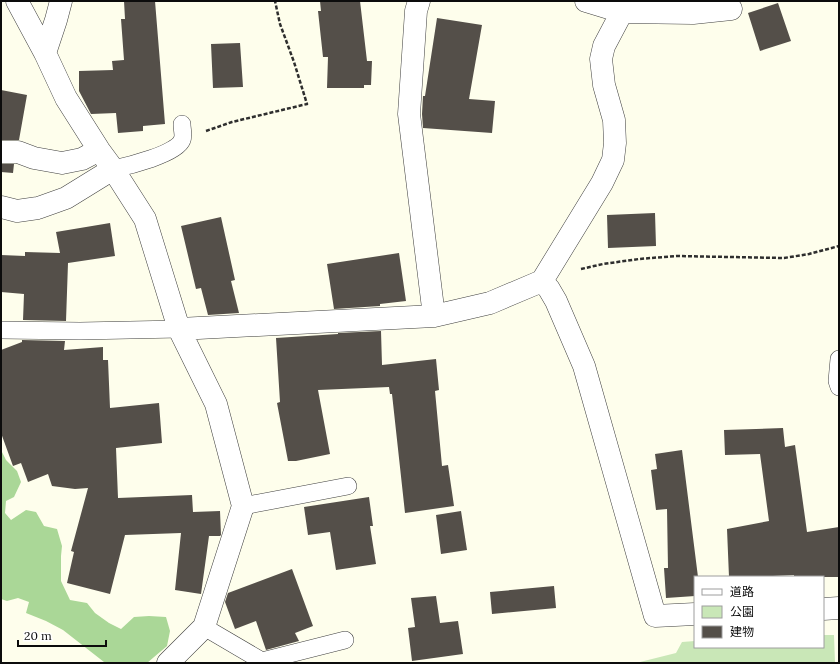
<svg xmlns="http://www.w3.org/2000/svg" width="840" height="664" font-family="Lora,'Noto Sans JP',serif">
  <rect width="100%" height="100%" fill="#fefeec"/>
  <path fill="#c9e7b7" d="M 823,635 L 834,635 L 835,663 L 636,663 L 676,653 L 682,642 L 695,641 L 695,647 L 823,647 Z"/>
  <path fill="#aad797" d="M 1,450 L 6,460 L 17,471 L 21,482 L 14,497 L 6,501 L 5,513 L 11,520 L 26,510 L 36,512 L 44,526 L 57,529 L 62,546 L 61,556 L 61,581 L 70,600 L 87,603 L 95,613 L 109,623 L 121,629 L 134,617 L 149,616 L 166,617 L 170,631 L 167,646 L 147,663 L 107,663 L 104,662 L 63,630 L 46,621 L 26,613 L 29,602 L 18,598 L 7,601 L 1,599 Z"/>
  <path fill="#544f49" d="M 124,1 L 155,1 L 165,124 L 143,126 L 143,131 L 118,133 L 116,113 L 91,114 L 79,91 L 79,71 L 113,70 L 112,61 L 124,60 L 121,19 L 125,19 Z
    M 320,1 L 360,1 L 367,61 L 372,61 L 371,85 L 364,85 L 364,88 L 327,88 L 328,57 L 323,57 L 318,11 L 321,11 Z
    M 778,3 L 791,41 L 760,51 L 748,13 Z
    M 437,18 L 482,25 L 469,99 L 495,101 L 492,133 L 423,128 L 422,114 L 423,96 L 425,96 Z
    M 240,43 L 243,87 L 213,88 L 211,44 Z
    M 1,90 L 27,95 L 19,140 L 1,140 Z
    M 1,164 L 14,164 L 13,173 L 1,172 Z
    M 655,213 L 656,246 L 608,248 L 607,215 Z
    M 221,217 L 235,280 L 231,281 L 239,313 L 208,315 L 201,288 L 196,289 L 181,226 Z
    M 110,223 L 115,256 L 68,263 L 66,321 L 23,320 L 24,294 L 1,292 L 1,255 L 25,256 L 25,252 L 60,253 L 56,232 Z
    M 399,253 L 406,301 L 380,304 L 380,306 L 334,309 L 327,264 Z
    M 381,331 L 382,365 L 436,359 L 439,390 L 435,391 L 442,466 L 448,465 L 454,506 L 405,513 L 392,394 L 390,394 L 389,387 L 318,390 L 330,454 L 296,461 L 288,461 L 277,403 L 280,402 L 276,338 L 338,334 L 338,333 Z
    M 22,340 L 65,341 L 64,350 L 103,347 L 103,360 L 108,360 L 110,408 L 159,403 L 162,443 L 116,448 L 118,498 L 192,495 L 193,512 L 220,511 L 221,535 L 220,536 L 209,536 L 201,594 L 175,590 L 181,533 L 125,535 L 110,594 L 67,583 L 74,552 L 71,551 L 88,488 L 75,489 L 52,486 L 48,474 L 28,482 L 21,463 L 13,466 L 1,433 L 1,350 L 22,342 Z
    M 783,428 L 785,447 L 795,445 L 807,532 L 839,527 L 839,577 L 794,577 L 794,575 L 751,577 L 729,577 L 727,529 L 769,521 L 760,454 L 725,455 L 724,430 Z
    M 682,450 L 698,577 L 695,577 L 695,596 L 666,598 L 664,568 L 668,568 L 667,509 L 656,510 L 651,470 L 657,469 L 655,454 Z
    M 369,497 L 373,526 L 370,526 L 376,564 L 336,570 L 330,532 L 308,535 L 304,507 Z
    M 461,511 L 467,550 L 441,554 L 436,515 Z
    M 292,569 L 313,626 L 295,633 L 299,641 L 266,650 L 256,621 L 235,629 L 225,602 L 228,593 Z
    M 554,586 L 556,608 L 492,614 L 490,592 Z
    M 436,596 L 440,623 L 458,621 L 463,654 L 412,661 L 408,628 L 415,627 L 411,598 Z"/>
  <g fill="none" stroke-linecap="round" stroke-linejoin="round">
    <defs>
      <path id="service" d="M 113,169 C 128,166 177,154 182,140 C 184,136 182,129 182,124
        M 1,330 L 80,331 L 179,329
        M 839,359 L 837,381 L 839,387
        M 243,506 L 348,486
        M 204,627 L 262,661 L 345,640"/>
      <path id="minor" d="M 17,1 L 45,53 L 66,98 L 99,150 L 113,169 L 145,219 L 179,329 L 216,404 L 243,506 L 204,627 L 168,663
        M 419,1 L 416,11 L 409,114 L 434,316
        M 586,1 L 622,12 L 693,13 L 731,9
        M 45,53 L 56,20 L 61,1
        M 1,152 L 18,152 L 34,158 L 62,163 L 82,159 L 99,150
        M 1,207 L 17,211 L 38,208 L 66,198 L 113,169
        M 542,281 L 602,183 L 613,160 L 615,143 L 614,120 L 604,85 L 601,59 L 604,46 L 622,12
        M 179,329 L 434,316 L 490,303 L 542,281 L 549,289 L 556,301 L 584,366 L 655,616 L 695,614
        M 823,609 L 839,608"/>
    </defs>
    <use href="#service" stroke="#3f3f3f" stroke-width="18"/>
    <use href="#minor" stroke="#3f3f3f" stroke-width="23"/>
    <path stroke="#2e2e2e" stroke-width="2.5" stroke-dasharray="4 2" stroke-linecap="butt" d="M 206,131 L 232,122 L 307,104 L 294,62 L 280,24 L 275,1
      M 581,269 L 603,264 L 639,259 L 676,256 L 784,258 L 809,254 L 839,246"/>
    <use href="#service" stroke="#fff" stroke-width="17"/>
    <use href="#minor" stroke="#fff" stroke-width="22"/>
  </g>
  <rect width="840" height="664" fill="none" stroke="#0c0c0c" stroke-width="4"/>
  <rect x="694" y="576" width="130" height="72" fill="#ffffff" stroke="#9e9e9e"/>
  <rect x="702" y="589" width="20" height="6" fill="#ffffff" stroke="#9e9e9e"/>
  <text x="730" y="596" font-size="12" fill="#0c0c0c">道路</text>
  <rect x="702" y="606" width="20" height="12" fill="#c9e7b7" stroke="#9e9e9e"/>
  <text x="730" y="616" font-size="12" fill="#0c0c0c">公園</text>
  <rect x="702" y="626" width="20" height="12" fill="#544f49" stroke="#9e9e9e"/>
  <text x="730" y="636" font-size="12" fill="#0c0c0c">建物</text>
  <path d="M18 640v6h88v-6" fill="none" stroke="#0c0c0c" stroke-width="2"/>
  <text x="24" y="640" font-size="12" fill="#0c0c0c" stroke="#ffffff" stroke-width="3" paint-order="stroke">20 m</text>
</svg>
